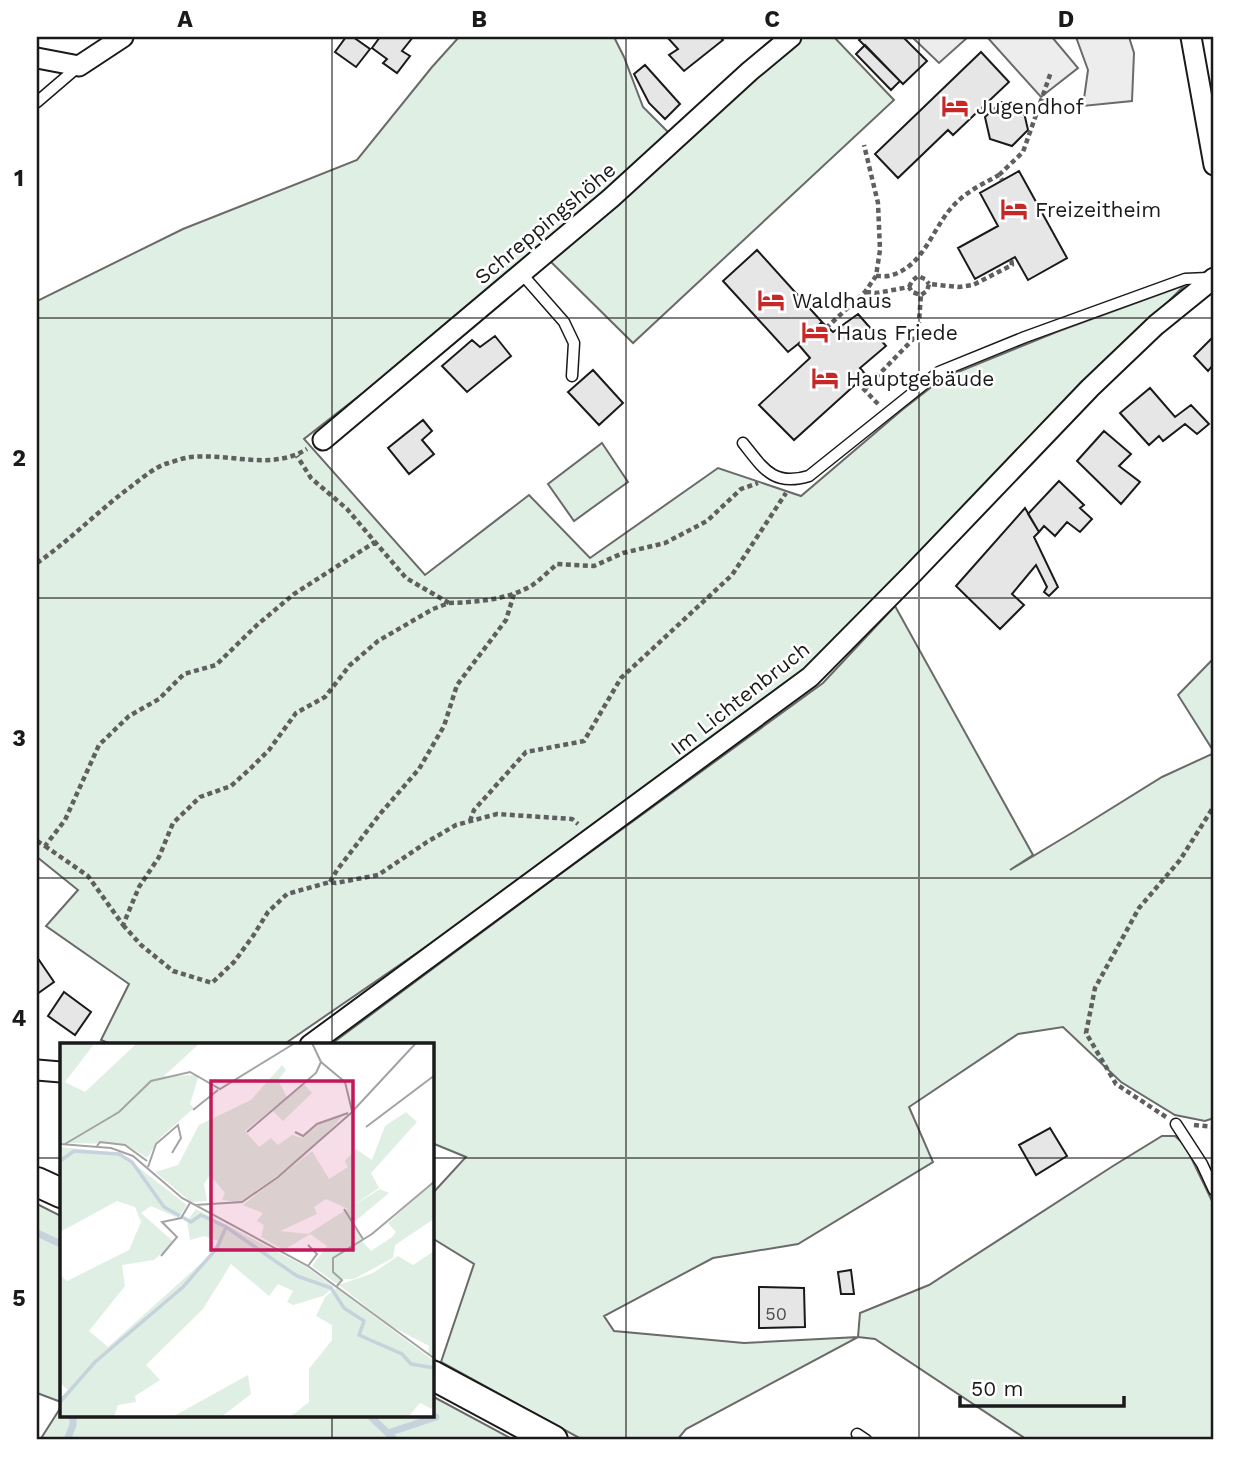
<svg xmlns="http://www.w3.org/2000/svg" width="1251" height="1477" font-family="'Work Sans',sans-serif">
  <rect width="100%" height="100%" fill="#fff"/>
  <path fill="#e0efe3" stroke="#6a6a6a" stroke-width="2" d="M 459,37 L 614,37 L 624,57 L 643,107 L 670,134 L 422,347 L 304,439 L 425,575 L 529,495 L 590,558 L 718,468 L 801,496 L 902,410 L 943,378 L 1059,331 L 1185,285 L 1002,466 L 806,670 L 449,931 L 283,1045 L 113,1045 L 101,1040 L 129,984 L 46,926 L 78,890 L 37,857 L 37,301 L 183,229 L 357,160 L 432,67 Z
    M 801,37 L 834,37 L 894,100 L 633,343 L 548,259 Z
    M 602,443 L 628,482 L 574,521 L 548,484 Z
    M 895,606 L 1033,855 L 1010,870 L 1075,831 L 1162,777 L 1214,753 L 1214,1118 L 1205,1121 L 1175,1115 L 1121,1082 L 1063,1027 L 1018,1034 L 909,1107 L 933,1162 L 798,1244 L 713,1258 L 604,1316 L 614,1331 L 744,1343 L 858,1337 L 860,1313 L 929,1285 L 1113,1166 L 1162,1136 L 1175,1136 L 1185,1145 L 1214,1205 L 1214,1440 L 1022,1440 L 1023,1437 L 875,1339 L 858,1337 L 686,1429 L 677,1440 L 583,1440 L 441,1362 L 474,1264 L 432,1238 L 432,1194 L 466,1157 L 432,1143 L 432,1045 L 330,1045 L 559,875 L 823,683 Z
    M 1214,658 L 1214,752 L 1178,695 Z
    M 37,1204 L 61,1216 L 61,1402 L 37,1393 Z
    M 432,1396 L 514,1440 L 40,1440 L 61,1407 L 61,1416 L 432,1416 Z"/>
  <path fill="#ededed" stroke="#6a6a6a" stroke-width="2" d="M 912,37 L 968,37 L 939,63 Z
    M 987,37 L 1052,37 L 1078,68 L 1041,97 Z
    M 1076,37 L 1129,37 L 1134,53 L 1132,101 L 1083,106 L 1088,70 Z"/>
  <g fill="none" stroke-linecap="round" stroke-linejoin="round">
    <path stroke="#c6d2dc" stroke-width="7" d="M 37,1233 L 61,1244
      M 370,1416 L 395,1440
      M 388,1433 L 436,1417
      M 67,1440 L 73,1425 L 73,1416"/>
  </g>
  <path fill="#e6e6e6" stroke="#1a1a1a" stroke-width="2" d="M 346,37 L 353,37 L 370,49 L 356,67 L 335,52 Z
    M 380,37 L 413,37 L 402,51 L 410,56 L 397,73 L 383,63 L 387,59 L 372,48 Z
    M 667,37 L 720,37 L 723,40 L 684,71 L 669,55 L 678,49 Z
    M 862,37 L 903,37 L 927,61 L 903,84 L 859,40 Z
    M 865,45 L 900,81 L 891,90 L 856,54 Z
    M 981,52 L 1009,82 L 953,135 L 948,130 L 898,178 L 875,154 Z
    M 645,65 L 680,104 L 665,119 L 649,103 L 634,74 Z
    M 1001,102 L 1023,108 L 1028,130 L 1012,146 L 990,139 L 985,117 Z
    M 1019,171 L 1067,258 L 1028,280 L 1015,257 L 975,279 L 958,248 L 998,226 L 980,193 Z
    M 757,250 L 822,322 L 798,344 L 788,352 L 723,281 Z
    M 858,314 L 886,346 L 860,368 L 866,375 L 794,440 L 759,405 L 810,358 L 798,344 L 822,322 L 833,332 Z
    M 495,336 L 511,356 L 467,392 L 442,366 L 472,340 L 480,347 Z
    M 1214,336 L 1214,364 L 1208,371 L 1194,356 Z
    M 593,370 L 623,403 L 599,425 L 568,392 Z
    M 1150,388 L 1175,417 L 1191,405 L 1209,424 L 1197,434 L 1185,424 L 1163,441 L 1159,436 L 1149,445 L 1120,413 Z
    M 423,420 L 432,431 L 422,440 L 434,454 L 409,474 L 388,448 Z
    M 1104,431 L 1131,454 L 1119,466 L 1140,482 L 1121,504 L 1077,461 Z
    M 1059,481 L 1084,505 L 1080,508 L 1092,519 L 1080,532 L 1067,522 L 1055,536 L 1044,526 L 1039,532 L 1028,514 Z
    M 1025,508 L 1039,532 L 1034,537 L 1058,587 L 1049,596 L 1044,592 L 1047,587 L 1036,565 L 1012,594 L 1024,605 L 1000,629 L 956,586 Z
    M 37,957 L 54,982 L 37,994 Z
    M 64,992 L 91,1012 L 75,1035 L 48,1016 Z
    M 1050,1128 L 1067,1156 L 1036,1175 L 1019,1145 Z
    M 851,1270 L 854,1294 L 841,1294 L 838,1272 Z
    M 759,1287 L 804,1288 L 805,1327 L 759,1328 Z"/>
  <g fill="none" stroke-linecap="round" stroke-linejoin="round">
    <defs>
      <path id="lane" d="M 37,102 L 79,66
        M 521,273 L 564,322 L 574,343 L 572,376
        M 743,443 C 763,468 773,487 809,476 L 939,372 L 1025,337 L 1185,279 L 1208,278
        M 1176,1124 L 1202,1164 L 1214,1190
        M 857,1434 L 866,1440"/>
      <path id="street" d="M 1191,37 L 1214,165
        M 37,58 L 79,66 L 123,37
        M 323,440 L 611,198 L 750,71 L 791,37
        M 310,1045 L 810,677 L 911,575 L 1090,388 L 1156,325 L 1214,278
        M 37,1070 L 61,1072"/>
      <path id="secondary" d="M 37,1182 L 61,1193
        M 432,1375 L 553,1440"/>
    </defs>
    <use href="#lane" stroke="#1a1a1a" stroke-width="13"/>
    <use href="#street" stroke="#1a1a1a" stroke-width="23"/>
    <use href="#secondary" stroke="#1a1a1a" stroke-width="32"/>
    <path stroke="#5f5f5f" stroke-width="4.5" stroke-dasharray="5 3.5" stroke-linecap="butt" d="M 999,175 L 1023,152 L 1051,72
      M 876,276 C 881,276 887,277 892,275 C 926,265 933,224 957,202 C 969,190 985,183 999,175 L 1002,180
      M 909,287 L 912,281 L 918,276 L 925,279 L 929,284
      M 866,292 L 877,293 L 909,287 L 912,292 L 921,295 L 927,291 L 929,284 L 959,287 L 973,285 L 1012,265 L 1011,259
      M 826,328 L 865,292 L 876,276 L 880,250 L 878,203 L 864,145
      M 857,382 L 878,404
      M 864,390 L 918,334 L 921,295
      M 37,563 C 69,541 97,512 129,488 C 140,480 152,469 165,464 C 173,462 182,458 191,457 C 230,453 272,471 307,449
      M 449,603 C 477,602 506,600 531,586 C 540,580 549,571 557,564 L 594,566 L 623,553 L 665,543 L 707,521 L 741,489 L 758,483
      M 470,821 L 474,810 L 526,752 L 584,741 L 621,678 L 732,575 L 786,493
      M 37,841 L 45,846 L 65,820 L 99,745 L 129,716 L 159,699 L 184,674 L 216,665 L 257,625 L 294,594 L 375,542 L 347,509 L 311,478 L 297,456
      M 45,846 L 88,876 L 123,925 L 139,887 L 159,857 L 173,823 L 200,797 L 231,786 L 251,768 L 269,750 L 296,713 L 325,697 L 350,665 L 378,641 L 433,609 L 449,603 L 406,578 L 375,542
      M 330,882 L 337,870 L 380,814 L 419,769 L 444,726 L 457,685 L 506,620 L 514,594
      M 123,925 L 141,945 L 173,971 L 212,983 L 234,962 L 253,936 L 268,912 L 287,894 L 330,882 L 336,883 L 378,875 L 427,842 L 456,825 L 497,814 L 572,819 L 578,824
      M 1166,1117 L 1116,1084 L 1086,1033 L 1095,988 L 1139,908 L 1180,860 L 1214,806
      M 1194,1125 L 1214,1127"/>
    <use href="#lane" stroke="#fff" stroke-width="10"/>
    <use href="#street" stroke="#fff" stroke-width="19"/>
    <use href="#secondary" stroke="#fff" stroke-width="28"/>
  </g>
  <path fill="none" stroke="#1a1a1a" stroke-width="2" stroke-opacity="0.55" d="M 332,37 L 332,1045M 626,37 L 626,1440M 919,37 L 919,1440M 37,318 L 1214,318M 37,598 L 1214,598M 37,878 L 1214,878M 37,1158 L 61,1158M 432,1158 L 1214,1158M 332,1416 L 332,1440"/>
  <defs>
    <symbol id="hotel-bare" viewBox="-9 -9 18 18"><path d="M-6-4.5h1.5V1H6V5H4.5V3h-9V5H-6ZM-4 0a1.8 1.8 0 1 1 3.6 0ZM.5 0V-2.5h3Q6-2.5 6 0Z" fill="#c62828" stroke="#fff" stroke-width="2.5" paint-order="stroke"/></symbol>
  </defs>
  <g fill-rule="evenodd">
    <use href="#hotel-bare" x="936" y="87" width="38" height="38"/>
    <use href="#hotel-bare" x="995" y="190" width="38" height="38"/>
    <use href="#hotel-bare" x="752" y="281" width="38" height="38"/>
    <use href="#hotel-bare" x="796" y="313" width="38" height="38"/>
    <use href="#hotel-bare" x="806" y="359" width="38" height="38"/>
  </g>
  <g text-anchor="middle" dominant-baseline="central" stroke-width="5" stroke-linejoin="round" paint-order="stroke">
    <g font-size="18" fill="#4d4d4d">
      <text x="776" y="1313">50</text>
    </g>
    <g font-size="21" fill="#1a1a1a" stroke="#fff" text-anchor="start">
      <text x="976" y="106">Jugendhof</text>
      <text x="1035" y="209">Freizeitheim</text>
      <text x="792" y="300">Waldhaus</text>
      <text x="836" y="332">Haus Friede</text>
      <text x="846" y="378">Hauptgebäude</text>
    </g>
    <g font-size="21" fill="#1a1a1a" stroke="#fff">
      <text transform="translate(545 223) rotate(-40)">Schreppingshöhe</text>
      <text transform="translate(740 698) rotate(-38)">Im Lichtenbruch</text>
    </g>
  </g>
  <g transform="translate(60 1043)">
    <rect width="374" height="374" fill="#fff"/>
    <path d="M 0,0 L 35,0 L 5,39 L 25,49 L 77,0 L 140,0 L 104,33 L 139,32 L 130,61 L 134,65 L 100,95 L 87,115 L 65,101 L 0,100 ZM 222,22 L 226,27 L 218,37 L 227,54 L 185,88 L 199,104 L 211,95 L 218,102 L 232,92 L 242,95 L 258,82 L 285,71 L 242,115 L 180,159 L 162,157 L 165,150 L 150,132 L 144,141 L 147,158 L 131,159 L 95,129 L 118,122 L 139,82 L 191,57 ZM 244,41 L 252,50 L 223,78 L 213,68 ZM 346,69 L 357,79 L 311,130 L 319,145 L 288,166 L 266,156 L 254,164 L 257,171 L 220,188 L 248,191 L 284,168 L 302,196 L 272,215 L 273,229 L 281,237 L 277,241 L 252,223 L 267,203 L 250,191 L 224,207 L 201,194 L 204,182 L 197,178 L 203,170 L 183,162 L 252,108 L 269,136 L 288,124 L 285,118 L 296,106 L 312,117 L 325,83 ZM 0,104 L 60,110 L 127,162 L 118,175 L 91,163 L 81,170 L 114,199 L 94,217 L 62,222 L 65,243 L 29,288 L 48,304 L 148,214 L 158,198 L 144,193 L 130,197 L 127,178 L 136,166 L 248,225 L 274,244 L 263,253 L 233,262 L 227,259 L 233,248 L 218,241 L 209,253 L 171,221 L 143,266 L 86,322 L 100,337 L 75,353 L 76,359 L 58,362 L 54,374 L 0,374 L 0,355 L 8,347 L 0,340 L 0,232 L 7,238 L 69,207 L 81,179 L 75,164 L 57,158 L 0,189 ZM 374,139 L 374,176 L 335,202 L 333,215 L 294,236 L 282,236 L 274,229 L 274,215 L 302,198 L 311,208 L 332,194 L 336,189 L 328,180 ZM 320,146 L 329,150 L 293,180 L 286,167 ZM 374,208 L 374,314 L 368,310 L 369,303 L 331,283 L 279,242 L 313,230 L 338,213 L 353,222 ZM 276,245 L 374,318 L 374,367 L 360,360 L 348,374 L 230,374 L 249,359 L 249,326 L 272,297 L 272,282 L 256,273 L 265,254 ZM 188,332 L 191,351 L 161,374 L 112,374 Z" fill="#e0efe3"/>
    <path fill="none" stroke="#c6d2dc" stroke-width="3.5" d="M 0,118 L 14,108 L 59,111 L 72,119 L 104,164 L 120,173M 122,174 L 131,179 L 141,172 L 164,183M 0,359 L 35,319 L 123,244 L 157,205 L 166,184 L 237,233 L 271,245 L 284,265 L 304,278 L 299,292 L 342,311 L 351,321 L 375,325"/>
    <path fill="none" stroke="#a3a3a3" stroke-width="2" d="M 252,0 L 261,19 L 285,39 L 292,68M 133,67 L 158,47M 306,84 L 375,32M 187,89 L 256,30 L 261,19M 235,89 L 243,93 L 257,81 L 288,70M 0,101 L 51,105 L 73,113 L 122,155 L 248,223 L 375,316M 5,101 L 59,69 L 91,38 L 130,29 L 160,46 L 235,0M 37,103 L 40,99 L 65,102 L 87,118M 88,124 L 96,101 L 118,82 L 121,95 L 112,110M 135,162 L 182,159 L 218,134 L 291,70 L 356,0M 284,166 L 303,196M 248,202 L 257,211 L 248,223M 101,213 L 117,194 L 102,179 L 121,175 L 130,160M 277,243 L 282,237 L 273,229 L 273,215 L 312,191 L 375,138"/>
    <path fill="#c2185b" fill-opacity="0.15" stroke="#c2185b" stroke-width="3.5" d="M 151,38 L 293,38 L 293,207 L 151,207 Z"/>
    <rect width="374" height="374" fill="none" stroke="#1a1a1a" stroke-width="3.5"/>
  </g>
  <rect width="1251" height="1477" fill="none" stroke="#ffffff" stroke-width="77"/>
  <path d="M960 1396v10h164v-10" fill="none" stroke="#1a1a1a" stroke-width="3.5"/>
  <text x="971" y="1396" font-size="21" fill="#1a1a1a" stroke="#ffffff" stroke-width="5" paint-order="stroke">50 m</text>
  <rect x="38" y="38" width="1174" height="1400" fill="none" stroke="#1a1a1a" stroke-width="2.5"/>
  <g font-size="23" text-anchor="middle" font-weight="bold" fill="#1a1a1a">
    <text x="185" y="27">A</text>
    <text x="479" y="27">B</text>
    <text x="772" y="27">C</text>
    <text x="1066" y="27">D</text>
    <text x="19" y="186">1</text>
    <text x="19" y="466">2</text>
    <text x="19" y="746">3</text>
    <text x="19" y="1026">4</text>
    <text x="19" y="1306">5</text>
  </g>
</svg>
